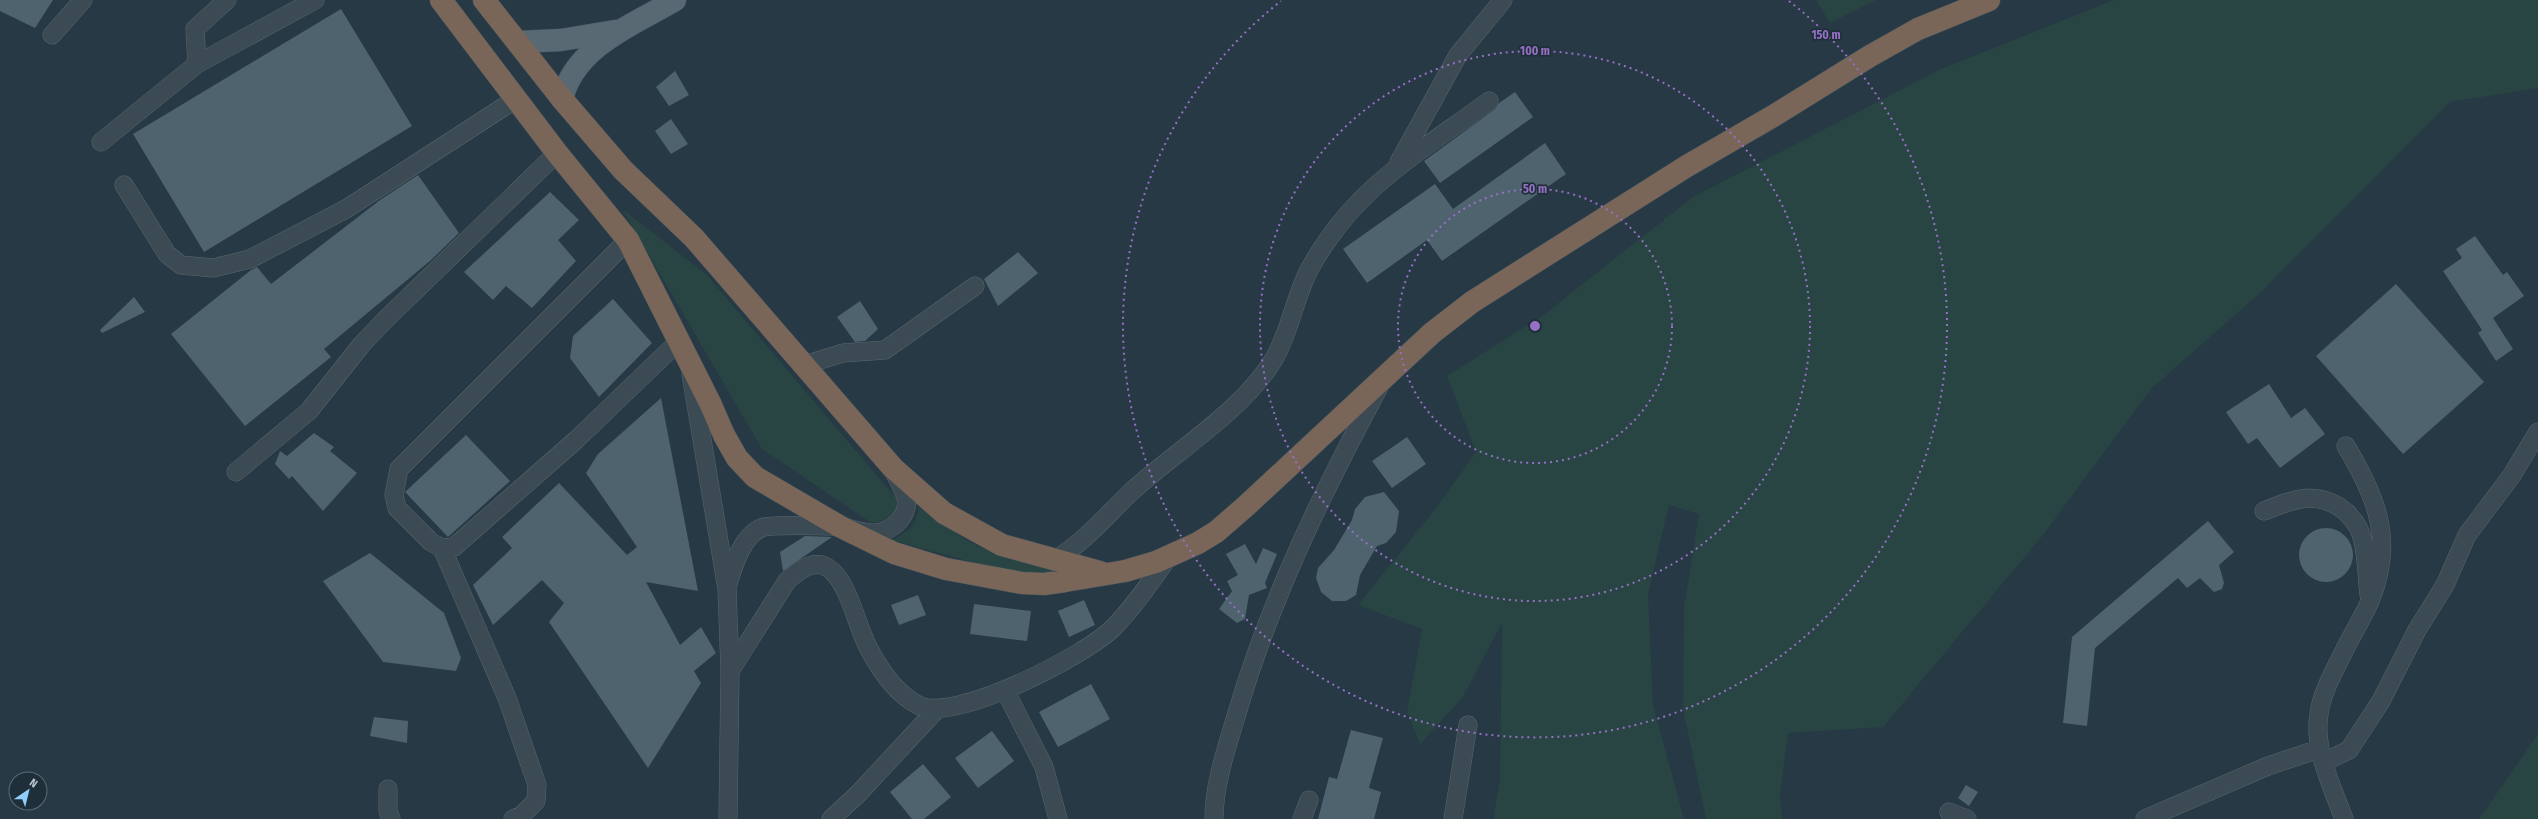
<svg xmlns="http://www.w3.org/2000/svg" width="2538" height="819" font-family="'Fira Sans Condensed',sans-serif">
  <rect width="100%" height="100%" fill="#263944"/>
  <path fill="#284543" d="M 1816,0 L 1876,0 L 1830,23 Z
    M 2114,0 L 2538,0 L 2538,88 L 2450,102 L 2260,293 L 2151,389 L 2043,535 L 1883,727 L 1788,733 L 1780,795 L 1782,819 L 1706,819 L 1683,709 L 1684,608 L 1699,514 L 1669,505 L 1648,594 L 1653,705 L 1684,819 L 1493,819 L 1500,780 L 1502,623 L 1463,697 L 1420,744 L 1407,712 L 1422,629 L 1358,605 L 1436,508 L 1476,452 L 1447,376 L 1542,316 L 1693,197 L 1941,69 Z
    M 622,209 L 706,274 L 896,498 L 896,510 C 888,519 883,523 870,522 L 762,449 Z
    M 920,505 C 931,514 942,524 954,532 C 989,556 1032,564 1073,573 L 1018,573 L 989,567 L 892,540 C 911,531 915,526 920,505 Z
    M 2538,734 L 2538,819 L 2479,819 Z"/>
  <path fill="#4f636f" d="M 0,0 L 53,0 L 35,28 L 0,11 Z
    M 341,9 L 412,126 L 204,252 L 133,134 Z
    M 675,71 L 689,95 L 669,106 L 656,87 Z
    M 1515,92 L 1533,117 L 1440,183 L 1424,161 L 1495,109 L 1499,103 Z
    M 671,119 L 688,144 L 671,154 L 655,131 Z
    M 1545,143 L 1566,174 L 1442,261 L 1427,240 L 1367,283 L 1343,249 L 1435,184 L 1453,209 Z
    M 418,175 L 459,233 L 430,261 L 324,349 L 331,357 L 245,426 L 171,334 L 251,270 L 257,267 L 271,284 L 380,200 Z
    M 550,192 L 579,220 L 558,240 L 576,261 L 532,308 L 506,286 L 493,300 L 464,272 Z
    M 2475,236 L 2503,275 L 2507,272 L 2524,296 L 2493,318 L 2513,349 L 2496,361 L 2478,333 L 2482,330 L 2443,271 L 2462,258 L 2456,249 Z
    M 1018,252 L 1038,273 L 998,306 L 984,279 Z
    M 2396,284 L 2484,382 L 2403,454 L 2316,356 Z
    M 134,297 L 145,312 L 102,333 L 100,330 Z
    M 613,299 L 652,343 L 599,397 L 570,358 L 573,336 Z
    M 860,301 L 878,329 L 865,341 L 855,342 L 837,317 Z
    M 2269,384 L 2291,418 L 2305,408 L 2325,434 L 2280,468 L 2257,438 L 2248,444 L 2226,412 Z
    M 661,398 L 698,591 L 646,582 L 680,645 L 701,627 L 716,653 L 694,671 L 701,683 L 648,768 L 549,622 L 564,603 L 542,580 L 493,625 L 473,585 L 512,548 L 502,537 L 559,483 L 627,555 L 637,547 L 586,473 L 598,454 Z
    M 314,433 L 334,447 L 330,451 L 357,473 L 323,511 L 292,476 L 289,479 L 275,464 L 280,451 L 287,456 Z
    M 466,435 L 510,481 L 448,537 L 405,492 Z
    M 1407,437 L 1426,464 L 1392,488 L 1372,461 Z
    M 1384,492 L 1399,511 L 1396,532 L 1386,543 L 1377,546 L 1360,575 L 1356,595 L 1346,601 L 1332,601 L 1321,592 L 1316,578 L 1318,568 L 1334,550 L 1352,520 L 1355,509 L 1365,497 Z
    M 2208,521 L 2234,552 L 2219,565 L 2224,583 L 2222,589 L 2214,592 L 2200,578 L 2187,588 L 2178,578 L 2095,648 L 2087,726 L 2063,723 L 2072,637 Z
    M2299 555a27 27 0 1 1 54 0a27 27 0 1 1-54 0Z
    M 805,536 L 832,537 L 783,571 L 780,552 Z
    M 1245,544 L 1256,564 L 1263,548 L 1277,554 L 1265,583 L 1267,588 L 1249,595 L 1245,619 L 1237,623 L 1219,609 L 1232,591 L 1227,581 L 1238,575 L 1226,554 Z
    M 370,553 L 444,613 L 461,658 L 456,671 L 383,662 L 323,581 Z
    M 918,595 L 926,615 L 899,625 L 891,605 Z
    M 1084,600 L 1095,625 L 1069,637 L 1058,611 Z
    M 974,604 L 1031,611 L 1027,641 L 970,634 Z
    M 1091,684 L 1110,719 L 1058,747 L 1039,712 Z
    M 374,717 L 408,721 L 407,743 L 370,736 Z
    M 1351,730 L 1383,738 L 1369,788 L 1381,792 L 1374,819 L 1318,819 L 1329,777 L 1337,779 Z
    M 992,731 L 1014,761 L 978,788 L 955,758 Z
    M 923,764 L 951,797 L 924,819 L 912,819 L 890,792 Z
    M 1966,785 L 1978,792 L 1969,806 L 1958,798 Z"/>
  <g fill="none" stroke-linecap="round" stroke-linejoin="round">
    <defs>
      <path id="minor" d="M 52,35 L 83,0
        M 197,64 L 195,29 L 227,0
        M 101,142 L 197,64 L 315,0
        M 1399,162 L 1458,55 L 1503,0
        M 124,185 L 167,254 L 181,265 L 213,268 L 250,259 L 346,209 L 516,99
        M 628,240 L 399,469 L 394,495 L 397,508 L 431,542 L 442,548 L 454,547 L 576,440 L 679,341
        M 804,365 L 843,353 L 885,350 L 975,286
        M 691,374 L 727,589 L 730,671 L 728,819
        M 236,472 L 309,411 L 362,344 L 385,320 L 557,153
        M 2264,511 C 2294,499 2318,489 2346,512 C 2354,520 2361,530 2363,541 C 2367,558 2367,578 2369,595
        M 442,548 L 507,698 L 537,785 L 536,801 L 521,816 L 513,819
        M 1055,560 C 1085,541 1105,517 1130,493 C 1175,451 1242,412 1274,359 C 1288,335 1293,307 1304,281 C 1312,261 1325,243 1338,226 C 1378,174 1437,140 1489,101
        M 728,584 C 733,566 743,533 764,527 C 773,525 831,525 840,527 C 851,528 862,533 873,533 C 892,533 912,514 905,495 C 902,486 897,478 893,470
        M 730,671 L 787,581 C 841,528 851,617 869,649 C 880,670 897,694 918,705 C 954,724 1086,655 1113,628 C 1134,607 1152,580 1169,556
        M 1005,690 L 1044,767 L 1058,819
        M 2324,762 L 2349,750 L 2381,701 L 2417,630 L 2445,585 L 2467,535 L 2512,475 L 2538,432
        M 388,789 L 388,811 L 391,819
        M 1949,812 L 1967,819
        M 831,819 L 858,794 L 936,710
        M 1214,819 C 1214,783 1227,747 1237,713 C 1271,598 1322,493 1379,387
        M 1302,819 L 1309,800
        M 1453,819 L 1468,725
        M 2145,819 L 2268,766 L 2319,749
        M 2344,819 C 2332,786 2313,749 2319,714 C 2322,691 2335,670 2345,649 C 2353,633 2363,617 2370,601 C 2395,541 2377,498 2346,446"/>
      <path id="major" d="M 518,42 L 561,40 L 615,31
        M 562,99 C 575,46 633,25 675,0"/>
      <path id="highway" d="M 441,0 L 557,153 L 628,240 L 711,405 L 724,435 L 737,458 L 755,477 L 839,526 L 894,553 L 946,569 L 1022,583 L 1044,584 L 1065,581 L 1125,571 L 1156,562 L 1198,543 L 1216,532 L 1246,506 L 1432,333 L 1472,302 L 1687,166 L 1775,115 L 1870,56 L 1918,29 L 1989,0
        M 484,0 L 562,99 L 623,170 L 694,238 L 893,468 L 944,513 L 1002,545 L 1100,572"/>
    </defs>
    <use href="#minor" stroke="#596771" stroke-width="19"/>
    <use href="#major" stroke="#475660" stroke-width="23"/>
    <use href="#highway" stroke="#45545e" stroke-width="23"/>
    <use href="#minor" stroke="#3b4a53" stroke-width="18"/>
    <use href="#major" stroke="#596973" stroke-width="22"/>
    <use href="#highway" stroke="#7a6658" stroke-width="22"/>
  </g>
  <g fill="none" stroke="#9670c5" stroke-width="2" stroke-dasharray="2 4">
    <circle cx="1535" cy="326" r="137"/>
    <circle cx="1535" cy="326" r="275"/>
    <path d="M1789 1A412 412 0 1 1 1281 1"/>
  </g>
  <circle cx="1535" cy="326" r="6" fill="#9670c5" stroke="#1f2f39" stroke-width="2"/>
  <g font-size="12" text-anchor="middle" font-weight="bold" fill="#9670c5" stroke="#1f2f39" stroke-width="3.5" stroke-linejoin="round" paint-order="stroke">
    <text x="1826" y="39">150 m</text>
    <text x="1535" y="55">100 m</text>
    <text x="1535" y="193">50 m</text>
  </g>
  <g transform="translate(28 791) rotate(35)"><circle r="19" fill="#1f2f39" stroke="#5c6b74"/>
  <path d="M0-3L7 15L0 10L-7 15Z" fill="#8fcefb"/>
  <text y="-6" font-size="11" font-weight="bold" text-anchor="middle" fill="#b8c4cd">N</text>
  </g>
</svg>
